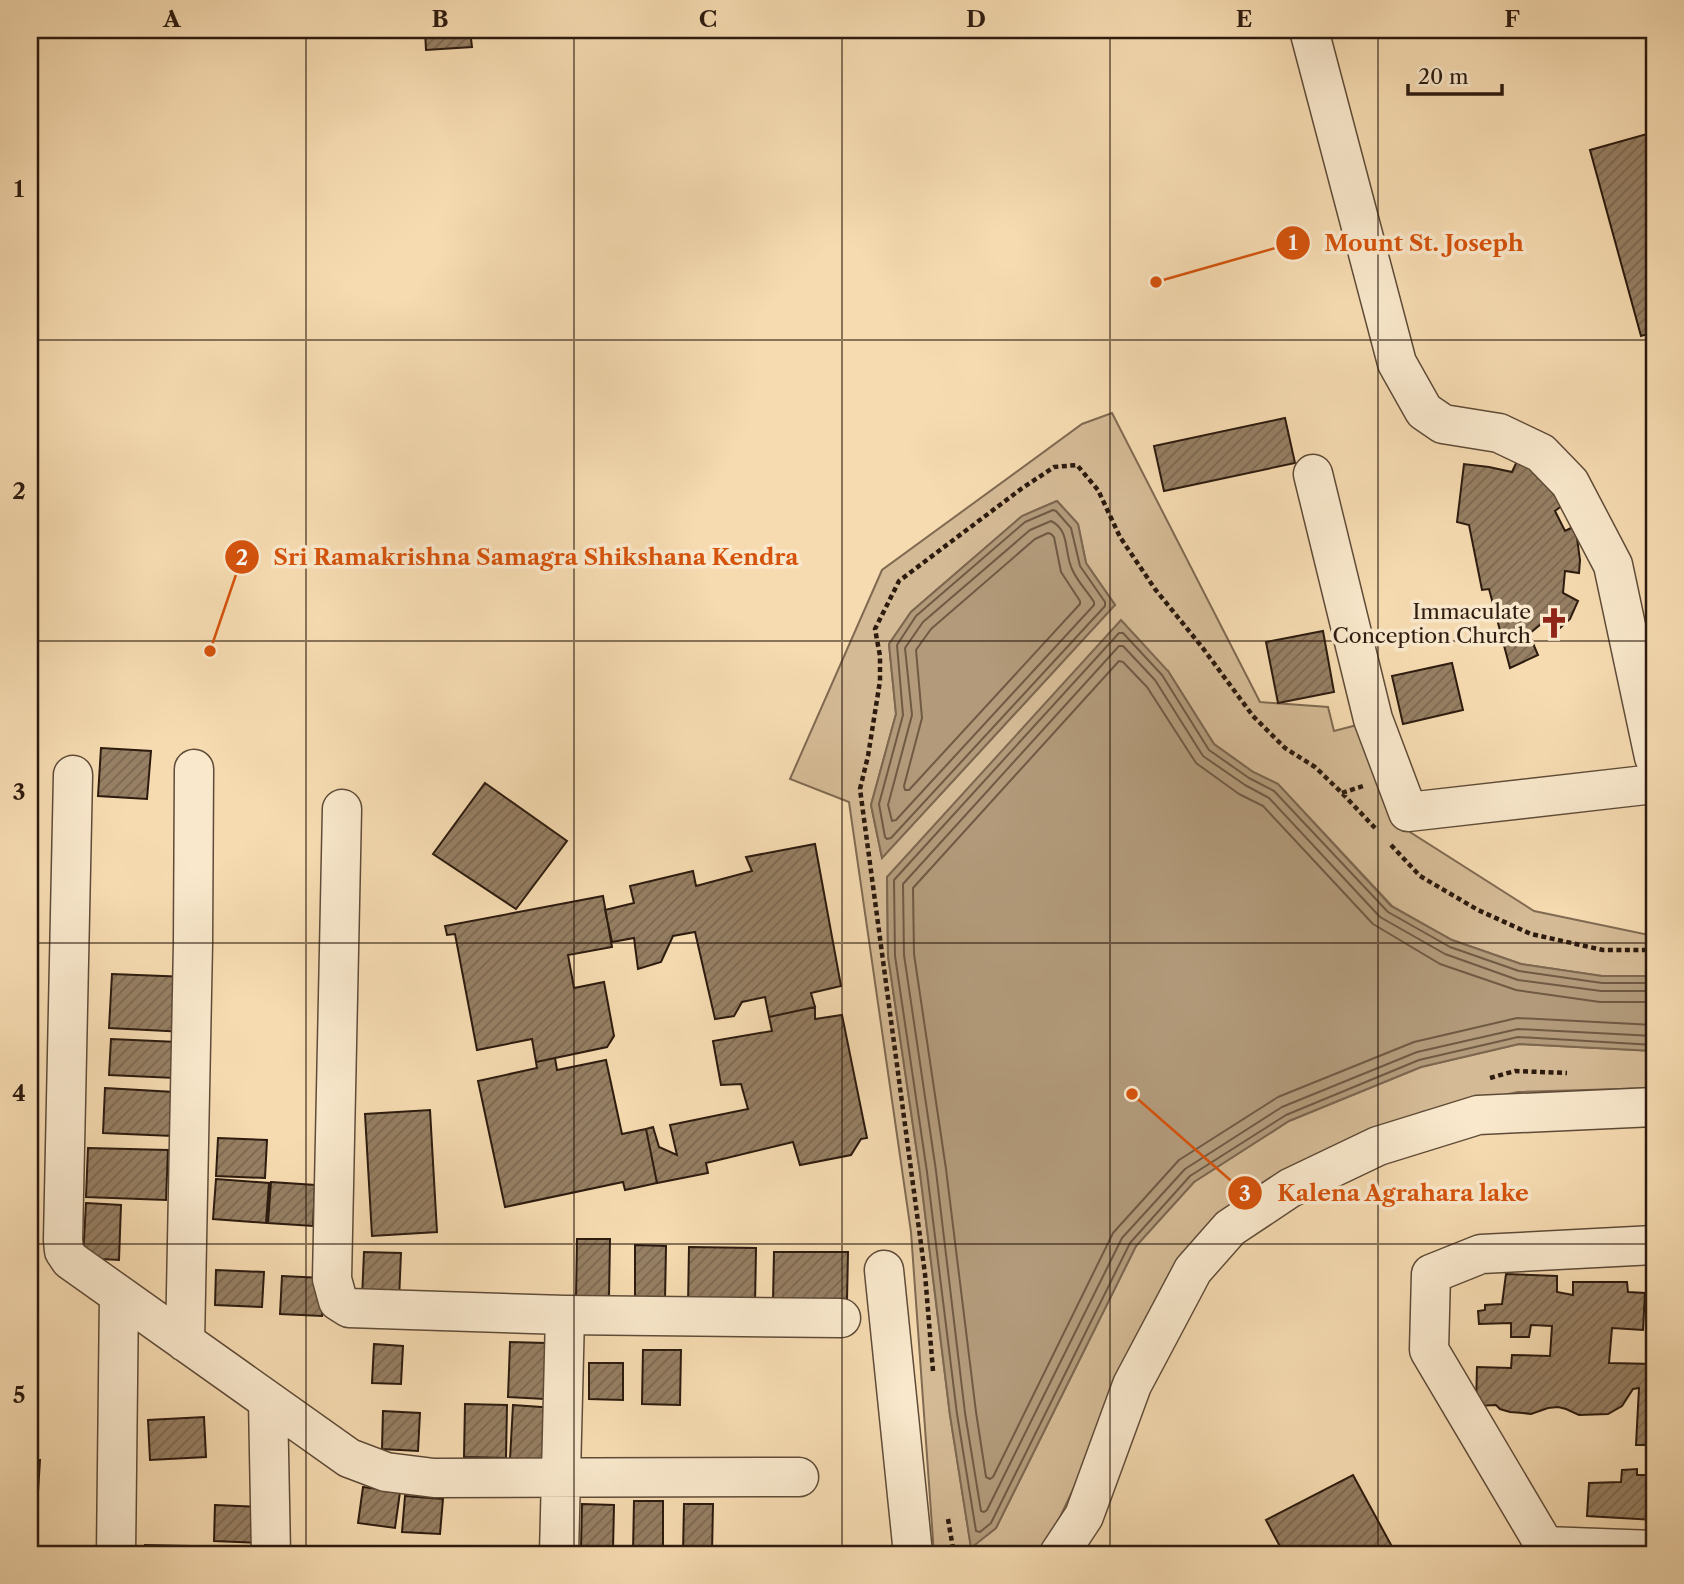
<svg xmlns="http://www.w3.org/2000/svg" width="1684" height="1584" font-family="'Libre Caslon Text',serif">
  <defs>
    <pattern id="building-hatch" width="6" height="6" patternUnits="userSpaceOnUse" patternTransform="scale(1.75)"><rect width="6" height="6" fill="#967f63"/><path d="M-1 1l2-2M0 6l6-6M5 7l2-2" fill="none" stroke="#7b6750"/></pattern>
  </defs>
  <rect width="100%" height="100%" fill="#f6dbb1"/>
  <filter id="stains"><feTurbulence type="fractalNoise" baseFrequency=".00286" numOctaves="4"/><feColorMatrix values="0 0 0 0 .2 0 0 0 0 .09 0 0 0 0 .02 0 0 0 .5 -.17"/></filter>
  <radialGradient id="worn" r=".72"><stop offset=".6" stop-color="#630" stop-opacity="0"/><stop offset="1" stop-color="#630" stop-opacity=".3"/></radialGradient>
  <path fill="#d4ba95" stroke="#806a52" stroke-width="2" fill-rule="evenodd" d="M 1112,413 L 1260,702 L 1328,707 L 1334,731 L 1361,724 L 1410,832 L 1534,911 L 1654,936 L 1654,976 L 1602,976 L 1521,964 L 1452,940 L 1392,906 L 1278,784 L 1253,772 L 1214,744 L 1168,671 L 887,877 L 888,956 L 920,1173 L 950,1415 L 971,1547 L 996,1528 L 1136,1246 L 1194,1182 L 1289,1121 L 1421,1067 L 1519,1044 L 1654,1051 L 1654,1088 L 1518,1092 L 1422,1112 L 1284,1172 L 1177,1270 L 1052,1534 L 1037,1554 L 934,1554 L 911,1232 L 849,802 L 790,779 L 882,570 L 1082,424 ZM 1057,501 L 1078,524 L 1086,563 L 1115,605 L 882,858 L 871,805 L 896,714 L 889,644 L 911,612 L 1022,516 Z"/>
  <path fill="#b29a7a" stroke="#7d674f" stroke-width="2" d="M 1057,501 L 1078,524 L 1086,563 L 1115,605 L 882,858 L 871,805 L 896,714 L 889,644 L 911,612 L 1022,516 Z
    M 1121,620 L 1168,671 L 1214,744 L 1253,772 L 1278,784 L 1391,906 L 1452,940 L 1521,964 L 1602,976 L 1654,976 L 1654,1051 L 1519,1044 L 1421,1067 L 1289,1121 L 1194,1182 L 1136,1246 L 996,1528 L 971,1548 L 950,1415 L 920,1173 L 888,956 L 887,877 Z"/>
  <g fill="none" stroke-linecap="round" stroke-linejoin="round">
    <path stroke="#705a44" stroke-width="2" d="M 1053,510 L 1056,511 L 1071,528 L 1080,566 L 1105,602 L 1105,606 L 891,838 L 887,839 L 885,837 L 879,804 L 903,715 L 897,645 L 916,616 L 1025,522 Z
      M 1051,521 C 1070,530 1064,552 1072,569 C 1077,581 1087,591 1094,602 L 1094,605 L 896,820 L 892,821 L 888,805 L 912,715 L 905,648 L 923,622 L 1030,530 Z
      M 1048,533 L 1051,534 L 1054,537 L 1061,572 L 1080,601 L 1080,604 L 909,790 L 905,790 L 904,786 L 922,718 L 916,650 L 931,629 L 1035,539 Z
      M 1654,983 L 1602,983 L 1519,971 L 1450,947 L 1388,912 L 1274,791 L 1249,778 L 1209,750 L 1162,675 L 1123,633 L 1119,633 L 894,880 L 895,956 L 927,1172 L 957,1414 L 976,1531 L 980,1532 L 991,1523 L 1130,1243 L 1190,1176 L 1286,1115 L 1419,1060 L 1518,1037 L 1654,1045
      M 1654,991 L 1601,991 L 1518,980 L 1445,954 L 1380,917 L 1269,798 L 1245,785 L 1203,756 L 1155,680 L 1123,646 L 1119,646 L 903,884 L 904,955 L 936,1171 L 965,1413 L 981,1511 L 984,1512 L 987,1510 L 1122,1238 L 1185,1169 L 1282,1107 L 1417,1052 L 1518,1029 L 1654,1036
      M 1654,1002 L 1600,1002 L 1516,990 L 1440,964 L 1373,924 L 1263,806 L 1239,794 L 1196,763 L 1147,687 L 1123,662 L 1119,661 L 913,888 L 914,954 L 946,1169 L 976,1412 L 986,1477 L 990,1479 L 993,1477 L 1113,1233 L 1179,1160 L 1278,1097 L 1414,1042 L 1517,1018 L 1654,1025"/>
  </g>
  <path fill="url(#building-hatch)" stroke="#2d1b0f" stroke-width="2" d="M 425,30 L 470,30 L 472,47 L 426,50 Z
    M 1654,132 L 1654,332 L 1641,336 L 1590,150 Z
    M 1285,418 L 1295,463 L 1164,491 L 1154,446 Z
    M 1519,457 L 1568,501 L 1555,511 L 1565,531 L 1573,527 L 1577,538 L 1580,560 L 1579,573 L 1565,571 L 1563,593 L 1578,601 L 1570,619 L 1560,628 L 1547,619 L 1529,634 L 1538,655 L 1510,668 L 1489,589 L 1482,590 L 1469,525 L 1457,522 L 1464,464 L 1489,467 L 1512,472 Z
    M 1323,631 L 1334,692 L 1278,703 L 1266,642 Z
    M 1452,663 L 1463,710 L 1403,724 L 1392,676 Z
    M 101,748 L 151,751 L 147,799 L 98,796 Z
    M 485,783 L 567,841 L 516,909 L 433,854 Z
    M 815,844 L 841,986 L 811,993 L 815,1007 L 769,1017 L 765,997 L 742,1002 L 734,1016 L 715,1019 L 695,932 L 673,936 L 661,962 L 638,969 L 634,938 L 612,942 L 605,910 L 634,903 L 630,886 L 693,871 L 696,886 L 752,871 L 746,857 Z
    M 603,896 L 612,947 L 568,955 L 574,988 L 604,982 L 614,1036 L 607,1047 L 536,1062 L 532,1039 L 477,1050 L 455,934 L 447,935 L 445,926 Z
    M 112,974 L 188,977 L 185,1032 L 109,1028 Z
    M 815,1007 L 815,1019 L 842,1015 L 867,1138 L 861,1139 L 851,1155 L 800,1165 L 793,1142 L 706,1163 L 708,1173 L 657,1183 L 646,1129 L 653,1127 L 659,1147 L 677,1155 L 670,1125 L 748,1109 L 741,1084 L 721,1085 L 713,1041 L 772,1031 L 769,1017 Z
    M 111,1039 L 177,1042 L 175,1078 L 109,1075 Z
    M 555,1058 L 557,1070 L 606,1060 L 622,1134 L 646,1129 L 657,1183 L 625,1190 L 623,1182 L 505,1207 L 478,1081 L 537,1068 L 536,1062 Z
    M 105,1088 L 174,1092 L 172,1136 L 103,1133 Z
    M 430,1110 L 437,1232 L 372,1236 L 365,1114 Z
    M 218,1138 L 267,1140 L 265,1178 L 216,1176 Z
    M 88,1148 L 168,1150 L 166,1200 L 86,1197 Z
    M 216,1179 L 269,1183 L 266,1223 L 213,1219 Z
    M 271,1182 L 315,1185 L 313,1226 L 268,1223 Z
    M 86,1203 L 121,1205 L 119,1260 L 83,1258 Z
    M 577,1239 L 610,1239 L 609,1298 L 576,1297 Z
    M 635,1245 L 666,1246 L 665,1301 L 635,1300 Z
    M 689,1247 L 756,1248 L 755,1306 L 688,1305 Z
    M 364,1252 L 401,1253 L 399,1300 L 362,1299 Z
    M 774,1252 L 848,1252 L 847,1301 L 773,1301 Z
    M 216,1270 L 264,1272 L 262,1307 L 215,1305 Z
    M 1506,1274 L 1557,1276 L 1557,1292 L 1573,1295 L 1573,1282 L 1627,1282 L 1628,1292 L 1645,1293 L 1643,1330 L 1612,1328 L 1609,1363 L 1654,1364 L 1654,1445 L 1636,1445 L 1639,1388 L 1633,1389 L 1622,1406 L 1608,1414 L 1579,1415 L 1566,1409 L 1558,1407 L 1548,1408 L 1531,1414 L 1523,1413 L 1510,1412 L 1500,1409 L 1496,1405 L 1476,1406 L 1477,1367 L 1511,1368 L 1512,1355 L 1550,1356 L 1552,1326 L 1531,1325 L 1529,1337 L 1511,1337 L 1511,1323 L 1479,1324 L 1478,1311 L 1485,1310 L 1485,1305 L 1502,1304 Z
    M 282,1276 L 323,1278 L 322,1316 L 280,1314 Z
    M 510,1342 L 546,1343 L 544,1399 L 508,1397 Z
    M 374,1344 L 403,1346 L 401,1384 L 372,1383 Z
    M 643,1350 L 681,1350 L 680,1405 L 642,1404 Z
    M 589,1363 L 623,1363 L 623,1400 L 589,1399 Z
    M 465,1404 L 507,1405 L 506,1458 L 464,1457 Z
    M 513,1405 L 555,1408 L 551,1462 L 510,1459 Z
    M 383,1411 L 420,1413 L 418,1451 L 382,1449 Z
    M 204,1417 L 206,1457 L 150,1460 L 148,1420 Z
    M 30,1460 L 40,1460 L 38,1492 L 30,1491 Z
    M 1637,1469 L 1637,1475 L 1648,1475 L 1648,1480 L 1653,1479 L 1651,1514 L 1654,1515 L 1654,1520 L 1587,1516 L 1589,1483 L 1621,1482 L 1622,1470 Z
    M 1353,1475 L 1396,1554 L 1284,1554 L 1266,1520 Z
    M 363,1487 L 400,1492 L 395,1528 L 358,1523 Z
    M 405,1496 L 443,1499 L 440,1534 L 402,1532 Z
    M 634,1501 L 663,1501 L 663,1552 L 633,1552 Z
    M 582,1504 L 614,1505 L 613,1549 L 581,1549 Z
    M 684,1504 L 713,1504 L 712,1553 L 683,1553 Z
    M 215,1505 L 264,1507 L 262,1543 L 214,1541 Z
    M 145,1545 L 190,1546 L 190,1554 L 144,1554 Z
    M 213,1548 L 255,1549 L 255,1554 L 212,1554 Z"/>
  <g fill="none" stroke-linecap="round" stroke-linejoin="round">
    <defs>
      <path id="minor" d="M 1309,30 L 1397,363 L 1424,411 L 1443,424 L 1499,433 L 1541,453 L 1570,483 L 1613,565 L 1654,757
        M 1313,474 L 1373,719 L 1408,812 L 1654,784
        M 73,775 L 63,1240 L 64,1251 L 70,1260 L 349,1458 L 386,1472 L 434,1478 L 799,1477
        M 342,809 L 332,1279 L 338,1301 L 349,1308 L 565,1315 L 841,1318
        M 1654,1245 L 1481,1254 L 1431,1274 L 1429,1350 L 1545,1546 L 1654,1550
        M 884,1270 L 913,1554
        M 185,1342 L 193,943 L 194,769
        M 268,1401 L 271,1554
        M 116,1554 L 119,1295
        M 559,1554 L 565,1315
        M 1059,1554 L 1084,1516 L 1132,1385 L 1193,1270 L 1230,1228 L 1290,1188 L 1378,1146 L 1478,1115 L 1654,1107"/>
    </defs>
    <use href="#minor" stroke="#5f4b38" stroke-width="41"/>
    <path stroke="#2d1b0f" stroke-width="4.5" stroke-dasharray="5 3.5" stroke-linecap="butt" d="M 1342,793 L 1363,786
      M 1391,845 L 1420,876 L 1478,910 L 1531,934 L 1603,950 L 1654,950
      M 1490,1078 L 1515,1071 L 1567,1073
      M 933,1371 L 925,1274 L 860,789 L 868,756 L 880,681 L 880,656 L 875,629 L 899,581 L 1021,489 L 1054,467 L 1077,465 L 1098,490 L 1120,537 L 1155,589 L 1202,647 L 1253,716 L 1285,748 L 1315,767 L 1342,793 L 1375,828
      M 948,1519 L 954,1554"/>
    <use href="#minor" stroke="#f9e8cc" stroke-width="38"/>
  </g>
  <path fill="none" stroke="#2d1b0f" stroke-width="2" stroke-opacity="0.55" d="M 306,30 L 306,1554M 574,30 L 574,1554M 842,30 L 842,1554M 1110,30 L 1110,1554M 1378,30 L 1378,1554M 30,340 L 1654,340M 30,641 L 1654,641M 30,943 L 1654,943M 30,1244 L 1654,1244"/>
  <defs>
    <symbol id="church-bare" viewBox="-9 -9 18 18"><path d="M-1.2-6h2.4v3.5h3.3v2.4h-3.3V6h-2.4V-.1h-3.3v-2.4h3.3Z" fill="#8f2418" stroke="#f9e8cc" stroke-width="2.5" paint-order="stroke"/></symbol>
  </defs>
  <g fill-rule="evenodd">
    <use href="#church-bare" x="1532" y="601" width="44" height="44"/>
  </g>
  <g text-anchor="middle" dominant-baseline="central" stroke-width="7" stroke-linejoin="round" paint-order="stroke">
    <g font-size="21" fill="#2d1b0f" stroke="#f9e8cc" text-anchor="end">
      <text x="1531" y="611">Immaculate<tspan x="1531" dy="24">Conception Church</tspan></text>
    </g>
  </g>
  <path fill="none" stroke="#d5530c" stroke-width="2.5" d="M1156 282L1293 243M210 651L242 557M1132 1094L1245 1193"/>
  <g fill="#d5530c" stroke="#f9e8cc" stroke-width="2.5">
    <circle cx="1156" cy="282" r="7"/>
    <circle cx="210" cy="651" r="7"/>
    <circle cx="1132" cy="1094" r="7"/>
    <circle cx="1293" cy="243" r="18"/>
    <circle cx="242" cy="557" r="18"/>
    <circle cx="1245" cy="1193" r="18"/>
  </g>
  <g font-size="21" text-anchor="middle" font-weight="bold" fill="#fff">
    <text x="1293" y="250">1</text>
    <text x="242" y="565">2</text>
    <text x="1245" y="1201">3</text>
  </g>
  <g font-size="23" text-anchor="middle" font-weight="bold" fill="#d5530c" stroke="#f9e8cc" stroke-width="7" stroke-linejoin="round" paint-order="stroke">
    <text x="1424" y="251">Mount St. Joseph</text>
    <text x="536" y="565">Sri Ramakrishna Samagra Shikshana Kendra</text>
    <text x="1403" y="1201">Kalena Agrahara lake</text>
  </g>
  <rect width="1684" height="1584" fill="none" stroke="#f6dbb1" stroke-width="77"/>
  <path d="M1408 84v10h94v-10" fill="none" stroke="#2d1b0f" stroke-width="3.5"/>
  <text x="1418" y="84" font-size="21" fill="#2d1b0f" stroke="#f9e8cc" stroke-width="5" paint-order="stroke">20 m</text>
  <rect x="38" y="38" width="1608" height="1508" fill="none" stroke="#2d1b0f" stroke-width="2.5"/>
  <g font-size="23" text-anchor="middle" font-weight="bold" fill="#2d1b0f">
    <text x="172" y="27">A</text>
    <text x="440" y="27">B</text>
    <text x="708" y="27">C</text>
    <text x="976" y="27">D</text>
    <text x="1244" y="27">E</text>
    <text x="1512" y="27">F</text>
    <text x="19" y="197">1</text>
    <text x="19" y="499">2</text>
    <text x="19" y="800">3</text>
    <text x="19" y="1101">4</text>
    <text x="19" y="1403">5</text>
  </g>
  <rect width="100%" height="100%" filter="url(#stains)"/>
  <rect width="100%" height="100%" fill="url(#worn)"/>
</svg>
